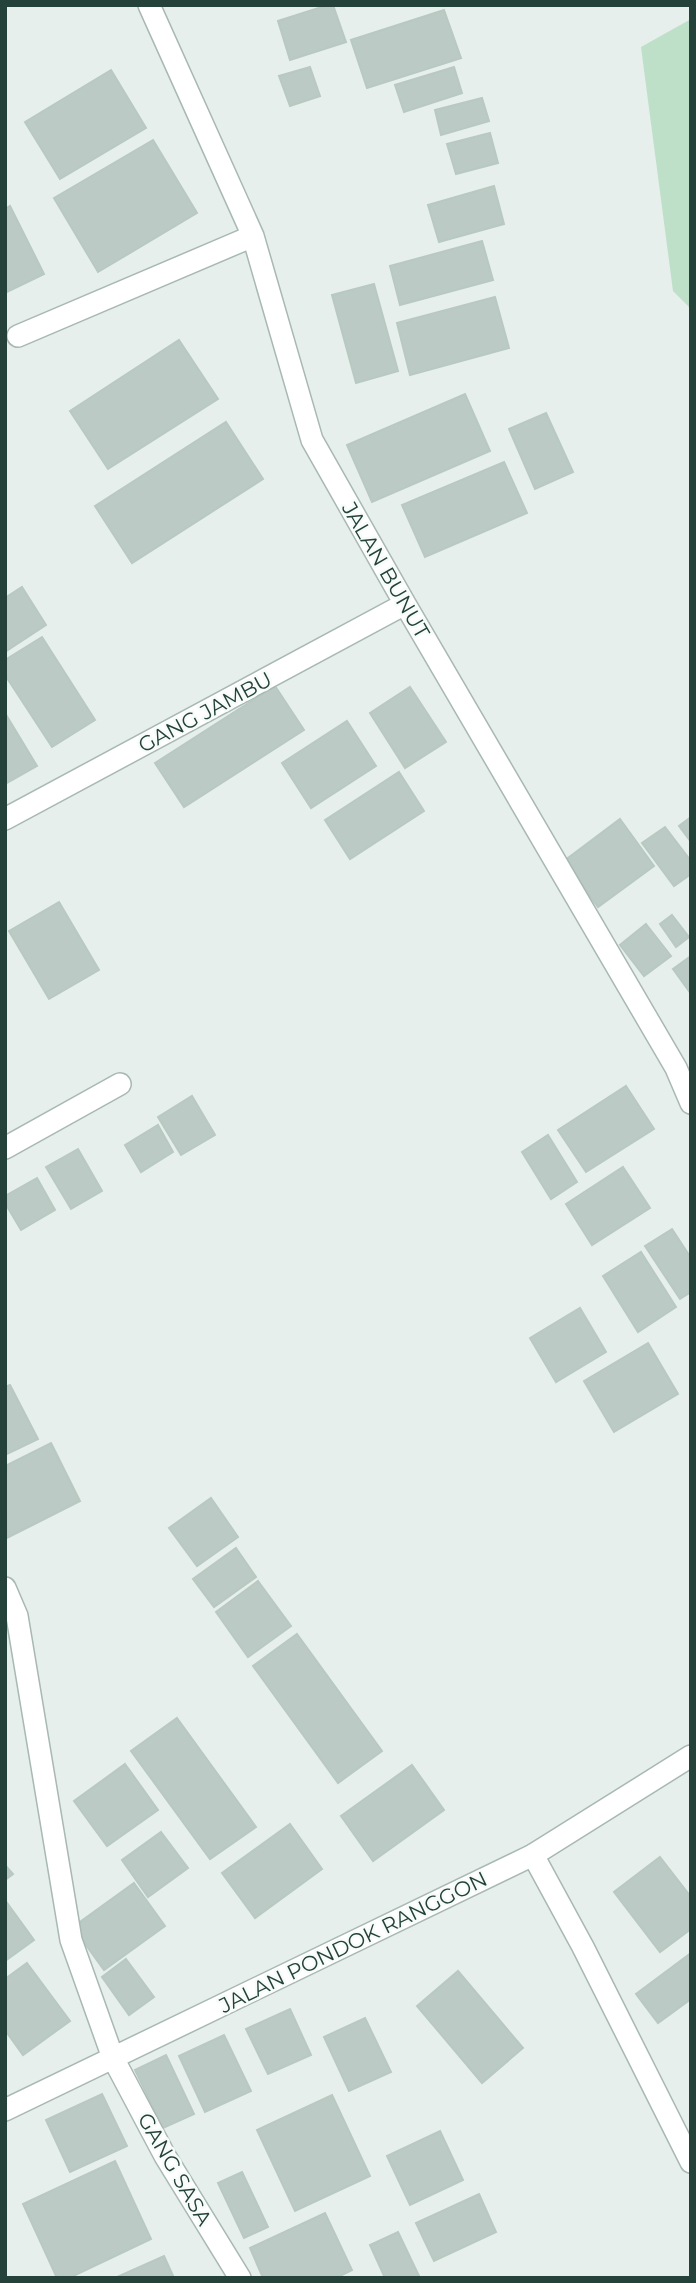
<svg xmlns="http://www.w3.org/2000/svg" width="696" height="2283" font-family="Montserrat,sans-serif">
  <rect width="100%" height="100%" fill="#e6efeb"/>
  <path fill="#bfe0c8" d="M 691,19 L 691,309 L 673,291 L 641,47 Z"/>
  <path fill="#bbcac4" stroke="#b8c9c2" stroke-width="2" d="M 328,5 L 333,5 L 346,42 L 290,60 L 278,21 Z
    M 444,10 L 461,58 L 367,88 L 351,40 Z
    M 310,67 L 320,96 L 290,106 L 279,76 Z
    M 454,67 L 462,93 L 404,112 L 395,85 Z
    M 111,70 L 146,128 L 60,179 L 25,122 Z
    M 482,98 L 489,121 L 441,135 L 435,110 Z
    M 490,133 L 498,163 L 456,174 L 447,144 Z
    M 153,140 L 197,213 L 98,272 L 54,198 Z
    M 494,186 L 504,224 L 439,242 L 428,205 Z
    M 10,206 L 44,274 L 5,293 L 5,209 Z
    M 482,241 L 493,280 L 400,305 L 390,266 Z
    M 374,284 L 398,371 L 356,383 L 332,295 Z
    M 495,297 L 509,348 L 410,375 L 397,323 Z
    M 179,340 L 218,399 L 108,469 L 70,411 Z
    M 465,394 L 490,451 L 372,502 L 347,445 Z
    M 546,413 L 573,472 L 535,489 L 509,429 Z
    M 226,422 L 263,479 L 132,563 L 95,506 Z
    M 504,462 L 527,513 L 425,557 L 402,505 Z
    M 22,587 L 46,625 L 5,652 L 5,598 Z
    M 42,637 L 95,720 L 52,747 L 5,675 L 5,660 Z
    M 275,686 L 304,730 L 184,807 L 155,763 Z
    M 410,687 L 446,742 L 405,768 L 370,713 Z
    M 5,713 L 37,766 L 5,784 Z
    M 347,721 L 376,766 L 311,808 L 282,763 Z
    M 399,772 L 424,811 L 350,859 L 325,820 Z
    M 691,817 L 691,842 L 679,826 Z
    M 620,819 L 654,866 L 598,907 L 564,861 Z
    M 665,827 L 691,861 L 691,874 L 674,886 L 642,843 Z
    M 59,902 L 99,970 L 49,999 L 9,931 Z
    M 672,915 L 689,937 L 676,947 L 660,924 Z
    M 646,924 L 671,956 L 644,976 L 620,945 Z
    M 691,956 L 691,994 L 673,969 Z
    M 626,1086 L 654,1129 L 586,1172 L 558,1130 Z
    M 192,1096 L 215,1135 L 181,1155 L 158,1117 Z
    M 158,1125 L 173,1152 L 141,1172 L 125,1145 Z
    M 548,1135 L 577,1182 L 551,1199 L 522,1152 Z
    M 78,1149 L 102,1191 L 71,1209 L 46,1167 Z
    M 623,1167 L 650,1208 L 592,1245 L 566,1204 Z
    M 37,1178 L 55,1210 L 21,1230 L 5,1203 L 5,1196 Z
    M 672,1229 L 691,1258 L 691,1292 L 680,1299 L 645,1246 Z
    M 641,1252 L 676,1307 L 638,1332 L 603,1276 Z
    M 580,1308 L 606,1352 L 556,1382 L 530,1338 Z
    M 648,1343 L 678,1394 L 614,1432 L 584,1381 Z
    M 10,1385 L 38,1439 L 5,1455 L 5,1387 Z
    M 51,1443 L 80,1501 L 7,1538 L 5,1466 Z
    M 211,1498 L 238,1537 L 197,1566 L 169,1528 Z
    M 236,1548 L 256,1577 L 214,1607 L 193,1579 Z
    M 258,1581 L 291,1626 L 248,1657 L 216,1612 Z
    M 297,1634 L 382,1751 L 338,1783 L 253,1666 Z
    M 177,1718 L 256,1827 L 210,1859 L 131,1751 Z
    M 125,1764 L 158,1810 L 107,1846 L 74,1801 Z
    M 412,1765 L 444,1810 L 373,1861 L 341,1816 Z
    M 290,1824 L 322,1869 L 255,1918 L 222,1873 Z
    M 161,1832 L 188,1868 L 148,1897 L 122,1860 Z
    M 660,1857 L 691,1897 L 691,1929 L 660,1952 L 614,1892 Z
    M 5,1865 L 13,1874 L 5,1880 Z
    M 134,1883 L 165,1926 L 104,1970 L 73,1927 Z
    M 5,1900 L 34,1940 L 5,1961 Z
    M 691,1953 L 691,1999 L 658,2023 L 636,1994 Z
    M 126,1959 L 154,1997 L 129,2015 L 102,1977 Z
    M 27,1963 L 70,2021 L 23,2055 L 5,2030 L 5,1979 Z
    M 458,1971 L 523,2048 L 482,2083 L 417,2006 Z
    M 290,2009 L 311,2055 L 268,2074 L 246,2029 Z
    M 365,2018 L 391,2072 L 349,2091 L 324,2037 Z
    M 224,2035 L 251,2091 L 205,2112 L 179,2056 Z
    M 166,2055 L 194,2114 L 163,2128 L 135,2070 Z
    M 102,2094 L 127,2146 L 70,2172 L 46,2120 Z
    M 332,2095 L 370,2176 L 295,2211 L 257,2130 Z
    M 440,2131 L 463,2180 L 410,2205 L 387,2156 Z
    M 115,2161 L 151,2239 L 69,2278 L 57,2278 L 23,2204 Z
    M 242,2172 L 268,2227 L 244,2238 L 218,2183 Z
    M 479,2194 L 496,2232 L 434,2261 L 416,2223 Z
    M 325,2213 L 352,2270 L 336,2278 L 263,2278 L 250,2248 Z
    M 398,2232 L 420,2278 L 385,2278 L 370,2245 Z
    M 164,2256 L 174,2278 L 115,2278 Z"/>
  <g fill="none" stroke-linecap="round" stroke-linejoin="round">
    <defs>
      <path id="minor" d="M 149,5 L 253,236 L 312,440 L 405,604 L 676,1068 L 691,1103
        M 18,336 L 253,236
        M 5,819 L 405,604
        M 5,1148 L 120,1084
        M 5,1588 L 17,1616 L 71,1940 L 113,2058 L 165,2156 L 240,2278
        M 533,1855 L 583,1947 L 691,2162"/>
      <path id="tertiary" d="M 5,2110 L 533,1855 L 691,1756"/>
    </defs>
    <use href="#minor" stroke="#a8b8b2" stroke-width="24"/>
    <use href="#tertiary" stroke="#a8b8b2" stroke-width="24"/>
    <use href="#minor" stroke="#fff" stroke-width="21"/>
    <use href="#tertiary" stroke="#fff" stroke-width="21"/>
  </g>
  <g text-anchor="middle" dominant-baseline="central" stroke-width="5" stroke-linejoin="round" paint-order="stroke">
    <g font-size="21" fill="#24423a" stroke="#f7fbf9">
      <text transform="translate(386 570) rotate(60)">JALAN BUNUT</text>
      <text transform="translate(205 712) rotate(-28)">GANG JAMBU</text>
      <text transform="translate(353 1942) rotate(-26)">JALAN PONDOK RANGGON</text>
      <text transform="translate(175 2169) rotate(60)">GANG SASA</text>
    </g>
  </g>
  <rect width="696" height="2283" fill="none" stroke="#24423a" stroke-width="14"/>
</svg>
